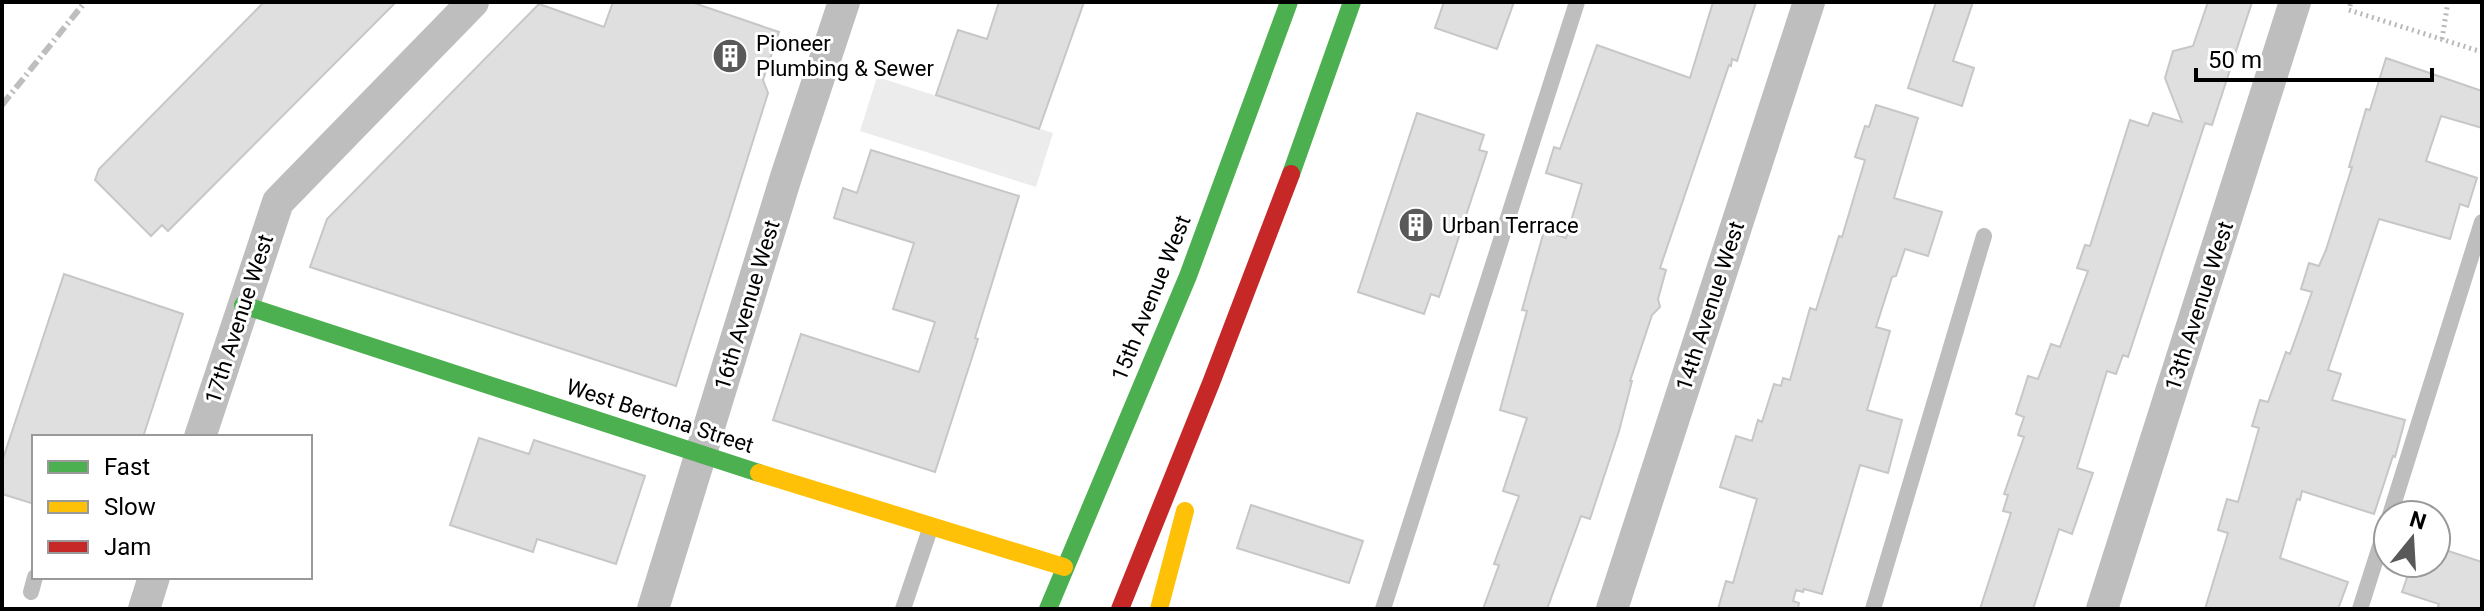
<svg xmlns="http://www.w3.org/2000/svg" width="2484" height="611" font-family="Roboto,sans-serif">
  <rect width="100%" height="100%" fill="#fff"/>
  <path fill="#ececec" d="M 877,77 L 1053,133 L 1036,187 L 860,131 Z"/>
  <path fill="#dfdfdf" stroke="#c7c7c7" stroke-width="2" d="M 264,2 L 396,2 L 168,231 L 162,225 L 151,236 L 95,180 L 99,169 Z
    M 613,2 L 691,2 L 779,32 L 763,80 L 768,93 L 676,386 L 310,267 L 327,219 L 539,4 L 604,27 Z
    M 999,2 L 1084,2 L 1039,129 L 936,95 L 958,30 L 987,39 Z
    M 1444,2 L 1514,2 L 1497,49 L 1435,28 Z
    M 1713,2 L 1756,2 L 1737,61 L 1732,59 L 1731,66 L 1729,65 L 1660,268 L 1666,270 L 1658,299 L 1660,307 L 1652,315 L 1630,381 L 1632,381 L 1619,431 L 1590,519 L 1581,516 L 1547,609 L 1483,609 L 1499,565 L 1494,564 L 1519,496 L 1503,491 L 1527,418 L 1500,410 L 1527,311 L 1522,310 L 1544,231 L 1566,238 L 1582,184 L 1546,173 L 1554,147 L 1560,149 L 1597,45 L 1690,78 Z
    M 1936,2 L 1973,2 L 1953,61 L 1974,68 L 1962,106 L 1908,88 Z
    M 2208,2 L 2252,2 L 2212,125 L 2205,123 L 2128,357 L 2123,355 L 2116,374 L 2107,371 L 2077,468 L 2093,473 L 2072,534 L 2059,529 L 2033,609 L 1980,609 L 2011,513 L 2003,511 L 2008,495 L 2004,494 L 2024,437 L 2018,435 L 2024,417 L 2016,414 L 2028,376 L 2038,379 L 2051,344 L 2060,347 L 2088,271 L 2077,268 L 2085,245 L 2090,246 L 2130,120 L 2148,126 L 2153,113 L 2182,122 L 2165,78 L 2173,51 L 2193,46 Z
    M 2386,58 L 2482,91 L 2482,128 L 2441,116 L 2426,161 L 2477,178 L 2468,207 L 2460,204 L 2450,239 L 2379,219 L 2328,370 L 2341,374 L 2332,400 L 2405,420 L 2395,457 L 2393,456 L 2374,514 L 2302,491 L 2300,500 L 2297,499 L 2280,558 L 2348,582 L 2338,609 L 2205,609 L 2228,533 L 2218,530 L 2227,499 L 2238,502 L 2259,428 L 2252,426 L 2260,400 L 2268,402 L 2286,352 L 2290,354 L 2312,292 L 2301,289 L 2309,263 L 2319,266 L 2326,250 L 2352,167 L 2349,167 L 2366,109 L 2370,110 Z
    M 1876,105 L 1918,118 L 1894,198 L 1942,212 L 1928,256 L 1905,249 L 1896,276 L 1892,277 L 1876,327 L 1890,331 L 1867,410 L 1902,420 L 1888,473 L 1860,465 L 1822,594 L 1804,589 L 1803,592 L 1796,590 L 1793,601 L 1799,603 L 1798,609 L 1718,609 L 1726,581 L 1733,583 L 1757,499 L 1720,487 L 1736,436 L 1752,441 L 1758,420 L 1762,422 L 1774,384 L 1781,386 L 1783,378 L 1790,380 L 1810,308 L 1816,310 L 1839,236 L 1842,237 L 1865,160 L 1855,157 L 1865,126 L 1869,127 Z
    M 1417,113 L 1484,135 L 1479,150 L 1487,152 L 1439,297 L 1431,294 L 1424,314 L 1358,292 Z
    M 871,150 L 1019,196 L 975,338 L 978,339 L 935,472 L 773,420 L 801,334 L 919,372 L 935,322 L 893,309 L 914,243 L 834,218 L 843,188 L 857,193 Z
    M 64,274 L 183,314 L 143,437 L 34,437 L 34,504 L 2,494 L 2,462 Z
    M 479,438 L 529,454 L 534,440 L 645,476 L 616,564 L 537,539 L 533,552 L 450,525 Z
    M 1251,505 L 1363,541 L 1349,583 L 1237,548 Z
    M 2436,547 L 2482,562 L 2482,609 L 2437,609 L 2439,604 L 2402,592 L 2412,563 L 2436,563 Z"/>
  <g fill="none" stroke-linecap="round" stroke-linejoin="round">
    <path stroke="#b9b9b9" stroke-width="5" stroke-dasharray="2 4" stroke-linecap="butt" d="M 2350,6 L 2351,2
      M 2349,10 L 2482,52
      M 2442,39 L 2448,2"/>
    <path stroke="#bebebe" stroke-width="16" d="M 2390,515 L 2482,222
      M 31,592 L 35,577
      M 903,609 L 930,529
      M 1383,609 L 1577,2
      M 1873,609 L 1984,236
      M 2360,609 L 2388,521"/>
    <path stroke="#bebebe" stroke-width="32" d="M 200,437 L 278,202 L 473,2
      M 144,609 L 154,577
      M 653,609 L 786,177 L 844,2
      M 1612,609 L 1809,2
      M 2102,609 L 2295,2"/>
    <path stroke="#4caf50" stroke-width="18" d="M 1291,174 L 1352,2
      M 243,305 L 759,473
      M 1048,609 L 1188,276 L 1289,2"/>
    <path stroke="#ffc107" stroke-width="18" d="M 759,473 L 1064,567
      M 1159,609 L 1185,511"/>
    <path stroke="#c62828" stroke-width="18" d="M 1120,609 L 1211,383 L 1291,174"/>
    <path stroke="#bebebe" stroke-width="6" stroke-dasharray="12 4 2 4" stroke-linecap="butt" d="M 2,105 L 85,2"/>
  </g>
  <defs>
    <symbol id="building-disc" viewBox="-11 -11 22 22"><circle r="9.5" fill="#595959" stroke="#fff"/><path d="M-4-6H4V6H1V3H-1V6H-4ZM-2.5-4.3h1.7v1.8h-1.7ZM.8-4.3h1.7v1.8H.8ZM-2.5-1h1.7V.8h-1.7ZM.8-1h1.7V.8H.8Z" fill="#fff"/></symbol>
  </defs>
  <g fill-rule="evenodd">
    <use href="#building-disc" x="710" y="36" width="40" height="40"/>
    <use href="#building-disc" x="1396" y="205" width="40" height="40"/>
  </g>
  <g text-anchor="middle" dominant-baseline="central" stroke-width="6" stroke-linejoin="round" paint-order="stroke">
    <g font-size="22" fill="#000" stroke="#fff" text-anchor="start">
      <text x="756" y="43">Pioneer<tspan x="756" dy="25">Plumbing &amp; Sewer</tspan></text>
      <text x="1442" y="225">Urban Terrace</text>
    </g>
    <g font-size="22" fill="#000" stroke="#fff">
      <text transform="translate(1151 298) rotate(-68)">15th Avenue West</text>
      <text transform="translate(747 305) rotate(-73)">16th Avenue West</text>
      <text transform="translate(1710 306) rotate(-72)">14th Avenue West</text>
      <text transform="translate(2199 306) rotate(-72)">13th Avenue West</text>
      <text transform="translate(239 319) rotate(-72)">17th Avenue West</text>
      <text transform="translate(660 416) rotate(18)">West Bertona Street</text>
    </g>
  </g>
  <rect width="2484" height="611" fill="none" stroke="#000000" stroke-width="8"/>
  <rect x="32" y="435" width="280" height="144" fill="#ffffff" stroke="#999999" stroke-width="2"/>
  <rect x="48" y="461" width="40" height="12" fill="#4caf50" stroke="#999999" stroke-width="2"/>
  <text x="104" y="475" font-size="24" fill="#000000">Fast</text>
  <rect x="48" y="501" width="40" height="12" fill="#ffc107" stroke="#999999" stroke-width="2"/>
  <text x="104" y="515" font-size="24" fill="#000000">Slow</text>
  <rect x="48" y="541" width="40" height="12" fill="#c62828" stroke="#999999" stroke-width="2"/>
  <text x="104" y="555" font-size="24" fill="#000000">Jam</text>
  <g transform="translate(2412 539) rotate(18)"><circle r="38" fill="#ffffff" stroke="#999999" stroke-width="2"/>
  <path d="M0-6L14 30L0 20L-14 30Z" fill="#595959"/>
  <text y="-12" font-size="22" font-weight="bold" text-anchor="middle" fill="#000000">N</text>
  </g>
  <path d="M2196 68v12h236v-12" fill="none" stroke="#000000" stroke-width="4"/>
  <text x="2208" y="68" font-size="24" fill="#000000" stroke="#ffffff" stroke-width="6" paint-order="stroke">50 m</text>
</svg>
